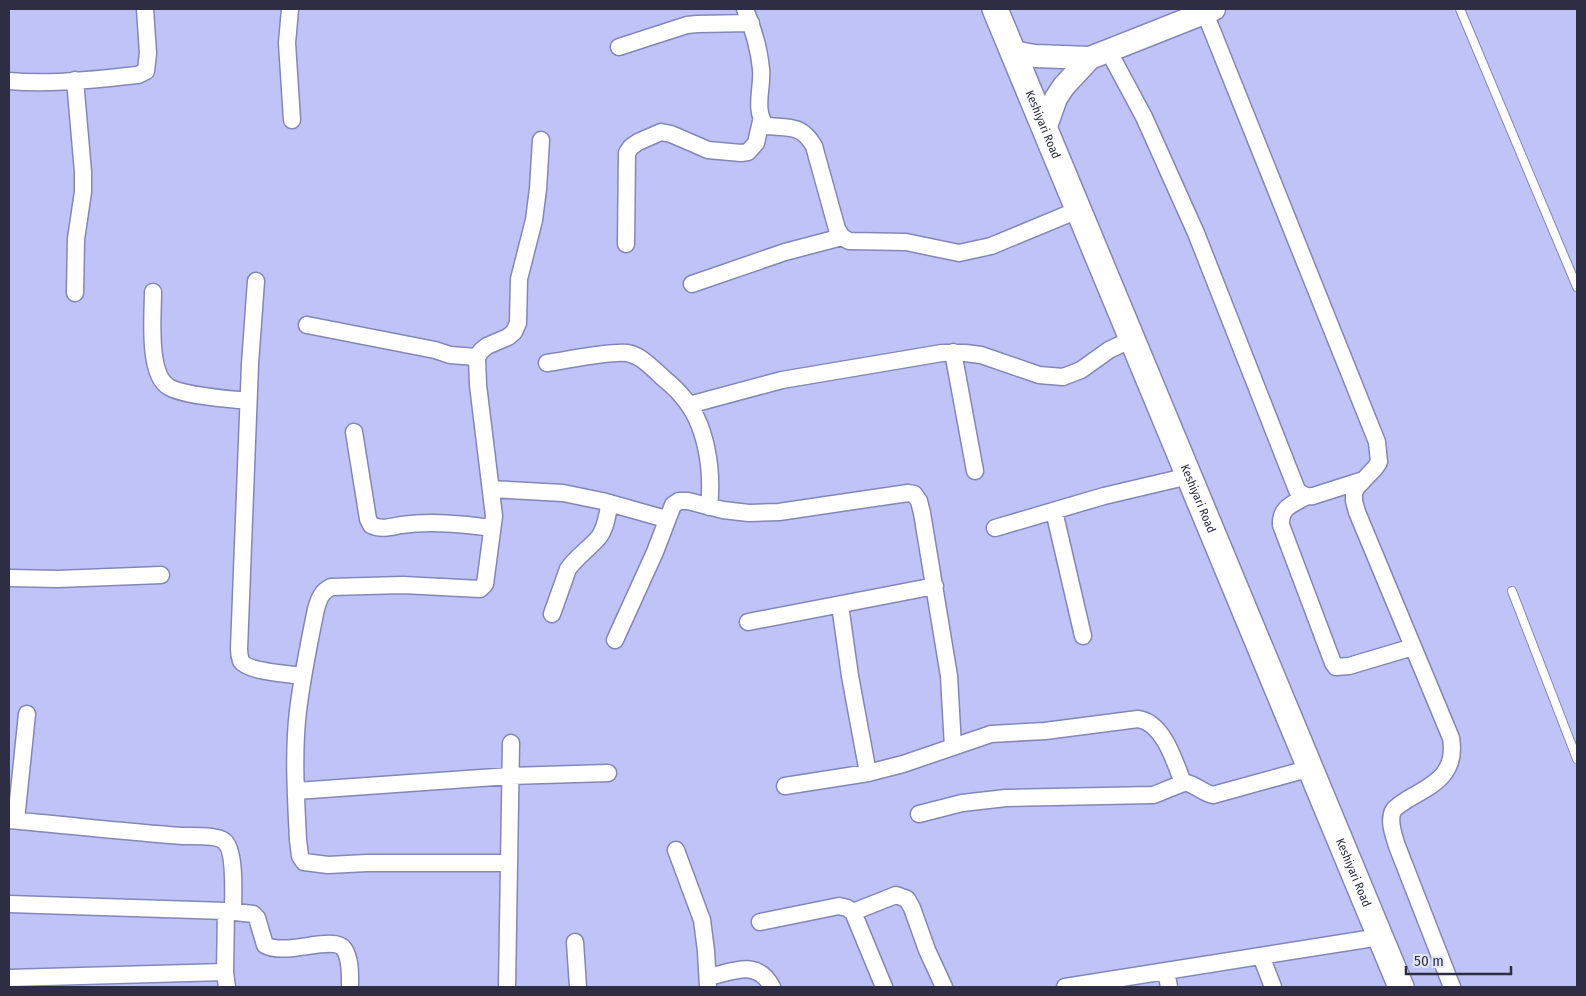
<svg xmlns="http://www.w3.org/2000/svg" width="1586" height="996" font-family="'Fira Sans Condensed',sans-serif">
  <rect width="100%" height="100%" fill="#bfc3f8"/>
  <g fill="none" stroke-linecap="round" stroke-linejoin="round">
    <defs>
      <path id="lane" d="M 1460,9 L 1577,287
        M 1512,591 L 1577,759"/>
      <path id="street" d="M 290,9 L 287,43 L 292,120
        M 745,9 C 753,28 759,48 761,69 C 763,87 753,110 766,126 C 789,128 801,124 814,146 L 837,229 L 842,237 L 849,241 L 906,242 L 959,253 L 991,246 L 1078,210
        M 1205,13 L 1377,442 L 1379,462 L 1375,468 L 1357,487 L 1354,493 L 1354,501 L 1357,512 L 1451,738 C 1457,773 1435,784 1408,799 C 1403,803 1396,806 1393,811 C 1388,821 1394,836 1397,846 L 1452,987
        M 619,47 L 687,25 L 697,24 L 751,23
        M 1108,50 L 1144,117 L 1196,233 L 1297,490 C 1302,495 1306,497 1313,496 L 1363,480
        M 75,80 L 83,172 L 83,192 L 76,239 L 75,293
        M 9,81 C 52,85 96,79 138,75 L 146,71 L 148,53 L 145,9
        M 626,244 L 627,153 L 631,147 L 638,142 L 661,132 L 671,134 L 708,150 L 741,153 L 748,152 L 756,143 L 761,121
        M 256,281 L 250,364 L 239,649 C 239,653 240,658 241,661 C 248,672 290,674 303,676
        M 692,284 L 785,252 L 842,237
        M 153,292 C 153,314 147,375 169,387 C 184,396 229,399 248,401
        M 307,325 L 435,350 L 450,355 L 477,357
        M 953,352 L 975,471
        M 547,363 C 568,360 608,351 627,353 C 640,355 650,366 659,374 C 666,381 675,387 681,395 C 707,423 713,471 709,507
        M 689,405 L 782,380 L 942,353 L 965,353 L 981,355 L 1039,375 L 1063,377 L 1081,370 L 1109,350 L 1132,339
        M 354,432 L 368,519 L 371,525 C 381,530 391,527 401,525 C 432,521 462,524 492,528
        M 491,489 L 563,493 L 602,501 L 666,519
        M 1307,496 C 1293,504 1280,507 1281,525 L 1333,663 L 1336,667 L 1349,666 L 1413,647
        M 1054,511 L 1083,636
        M 995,528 L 1104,496 L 1189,476
        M 9,578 L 58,579 L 161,575
        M 840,605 L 850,676 L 868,773
        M 552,614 L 568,569 C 576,557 589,549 599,537 C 606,528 607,515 610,503
        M 748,622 L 935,586
        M 615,640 L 655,552 L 673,505 L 679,501 L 688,501 L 723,510 L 749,513 L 779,512 L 908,493 L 914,494 L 919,501 L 922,513 L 949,676 L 953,747
        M 785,786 L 868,773 L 903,764 L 991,734 L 1045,731 L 1138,719 C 1163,722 1175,762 1183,783
        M 296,791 L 510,776 L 608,773
        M 919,814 L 962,803 L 1006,798 L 1153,795 C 1160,793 1183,782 1187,783 C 1196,785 1203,793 1213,795 L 1311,768
        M 9,820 C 67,825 125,832 183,836 C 193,836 217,835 224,841 C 236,850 233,897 233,912
        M 16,820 L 27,714
        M 676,850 L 702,920 L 706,951 L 708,987
        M 509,863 L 367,863 L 328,865 L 304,862 L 300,856 L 298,840 C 296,798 293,753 298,711 C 302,677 309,643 316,609 C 319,599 321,592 331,587 L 403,585 L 480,589 L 485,584 L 494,516 L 478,385 L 477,357 L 481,351 L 487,346 L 508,337 L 514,332 L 518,323 L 519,279 L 534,220 L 538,189 L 541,140
        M 9,904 L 226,911 L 253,914 L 257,918 L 265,945 C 285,957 334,934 344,949 C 351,959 350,976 350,987
        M 226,911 L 225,972 L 227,987
        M 853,912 L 896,895 L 907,899 L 912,908 L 927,950 L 944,987
        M 760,922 L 839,906 L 847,908 L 853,912 L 884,987
        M 575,942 L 578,987
        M 1261,956 L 1273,987
        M 1166,971 L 1169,987
        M 708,977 C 733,972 757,958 772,987
        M 9,978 L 225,972
        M 507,987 L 511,743
        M 1065,987 L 1380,937"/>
      <path id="secondary" d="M 1012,52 L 1035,56 L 1090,58 L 1214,9
        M 1045,129 L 1056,98 L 1064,86 L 1090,58"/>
      <g id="primary">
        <path id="s1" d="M 995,9 L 1401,987"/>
      </g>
    </defs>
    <use href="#lane" stroke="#8387b8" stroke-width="10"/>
    <use href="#street" stroke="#8387b8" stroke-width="19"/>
    <use href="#secondary" stroke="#8387b8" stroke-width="25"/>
    <use href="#primary" stroke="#8387b8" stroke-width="28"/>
    <use href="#lane" stroke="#fff" stroke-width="8"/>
    <use href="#street" stroke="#fff" stroke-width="16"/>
    <use href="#secondary" stroke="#fff" stroke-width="22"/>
    <use href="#primary" stroke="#fff" stroke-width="25"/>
  </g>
  <g text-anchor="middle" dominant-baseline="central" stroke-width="5" stroke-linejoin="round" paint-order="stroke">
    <g font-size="12" fill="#2d2e43" stroke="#e5e7fd">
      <text stroke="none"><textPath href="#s1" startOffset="125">Keshiyari Road</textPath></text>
      <text stroke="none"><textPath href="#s1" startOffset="530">Keshiyari Road</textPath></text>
      <text stroke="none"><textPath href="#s1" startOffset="935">Keshiyari Road</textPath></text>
    </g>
  </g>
  <rect width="1586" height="996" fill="none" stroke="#2d2e43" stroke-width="20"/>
  <path d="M1406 966v8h105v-8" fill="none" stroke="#2d2e43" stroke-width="2.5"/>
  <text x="1414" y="966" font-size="15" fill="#2d2e43" stroke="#e5e7fd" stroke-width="4" paint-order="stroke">50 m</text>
</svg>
